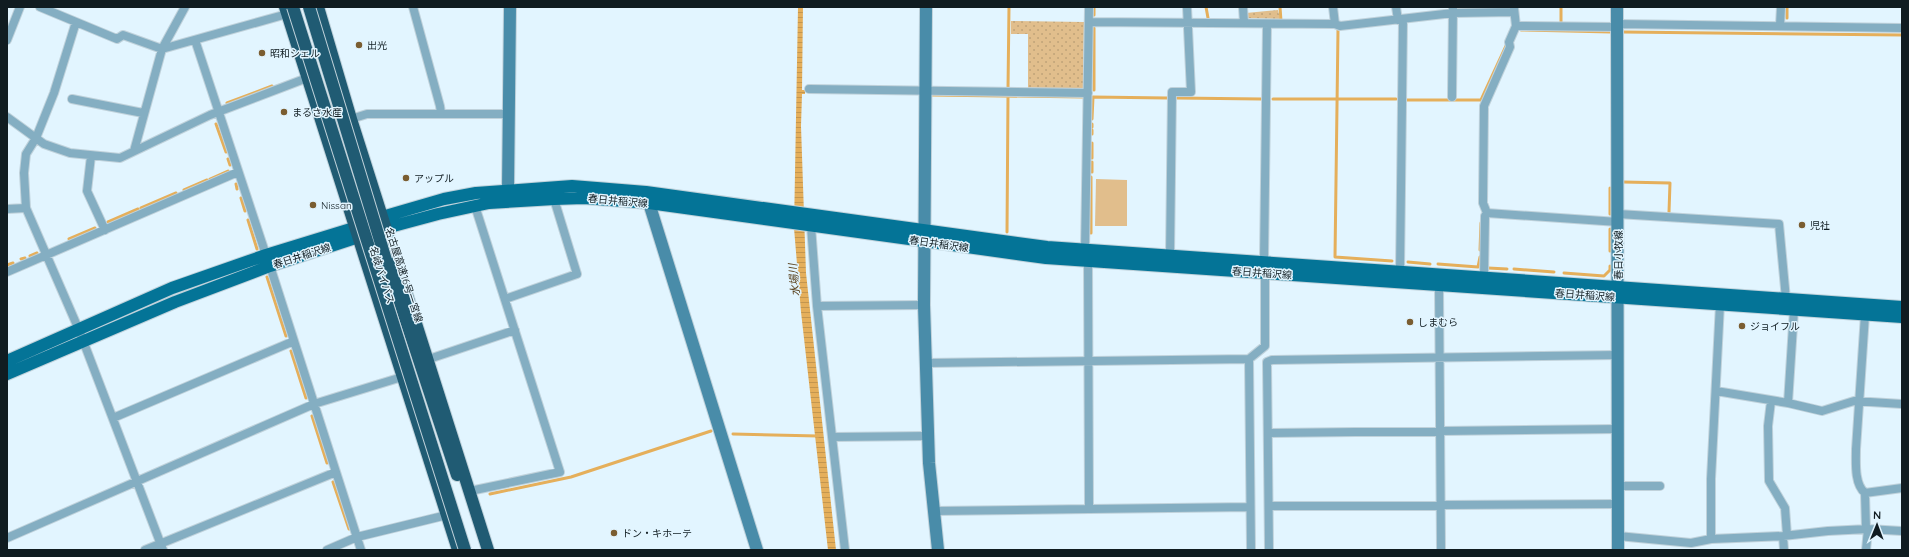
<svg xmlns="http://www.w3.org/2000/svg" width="1909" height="557" font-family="Quicksand,'Noto Sans JP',sans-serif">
  <defs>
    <pattern id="grass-dots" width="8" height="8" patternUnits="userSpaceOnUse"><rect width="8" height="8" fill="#e1be8c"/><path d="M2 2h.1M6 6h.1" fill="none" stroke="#c0a378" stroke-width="1.8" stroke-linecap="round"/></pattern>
    <pattern id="water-rules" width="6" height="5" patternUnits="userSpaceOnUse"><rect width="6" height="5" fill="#e5af5b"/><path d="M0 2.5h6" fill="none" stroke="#c3964f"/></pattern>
  </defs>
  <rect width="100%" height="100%" fill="#e2f5ff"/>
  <path fill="url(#grass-dots)" d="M 1278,10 L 1280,19 L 1247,18 L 1246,13 Z
    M 1011,21 L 1084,22 L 1083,90 L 1028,89 L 1028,34 L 1011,34 Z"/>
  <path fill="#e1be8c" d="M 1096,179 L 1127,180 L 1127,226 L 1095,226 Z"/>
  <path fill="url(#water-rules)" d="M 798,7 L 803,7 L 802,90 L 805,90 L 805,94 L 802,94 L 801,126 L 806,273 L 836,550 L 828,550 L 801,312 L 794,228 Z"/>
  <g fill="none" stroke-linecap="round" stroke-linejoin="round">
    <path stroke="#e5af5b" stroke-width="3" d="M 1206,7 L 1208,18
      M 1280,7 L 1281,21
      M 1094,15 L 1094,7
      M 1787,18 L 1787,7
      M 1561,23 L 1561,7
      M 1338,30 L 1335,257 L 1392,261
      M 1521,30 L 1611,32
      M 1623,32 L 1902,35
      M 1008,89 L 1009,7
      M 1094,90 L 1094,28
      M 932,95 L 1083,97
      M 1177,98 L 1261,99
      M 1273,99 L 1396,99
      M 1407,100 L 1481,100 L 1506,46
      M 227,103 L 272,86
      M 1092,119 L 1093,97 L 1167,98
      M 216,124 L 226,152
      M 1092,127 L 1092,124
      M 1092,134 L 1092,130
      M 1092,158 L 1092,143
      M 228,159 L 230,165
      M 1092,172 L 1092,162
      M 210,179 L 228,171
      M 1623,182 L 1670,183 L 1669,212
      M 236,184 L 237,189
      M 184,190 L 207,180
      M 241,198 L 245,211
      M 141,208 L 176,193
      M 1610,214 L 1610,188
      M 248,220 L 257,249
      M 108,222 L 138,209
      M 1610,229 L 1610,251
      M 1007,232 L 1008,96
      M 1091,233 L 1091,177
      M 69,239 L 95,228
      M 1480,250 L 1481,223
      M 30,256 L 37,253
      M 21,259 L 25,258
      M 1408,262 L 1430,264
      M 1438,264 L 1478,267 L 1480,257
      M 7,265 L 13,263
      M 1488,268 L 1507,269
      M 1514,269 L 1554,272
      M 1564,273 L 1604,276 L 1610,270 L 1610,266
      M 267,277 L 286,336
      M 291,351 L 306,398
      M 312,416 L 327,463
      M 733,434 L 818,436
      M 333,482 L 349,529
      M 490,494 L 571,477 L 711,431"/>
    <defs>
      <path id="street" d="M 40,7 L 117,39 L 123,35 L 162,49 L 287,14
        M 413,7 L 440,106 L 441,113
        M 1243,7 L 1244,23
        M 1333,7 L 1335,24
        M 1396,7 L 1398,20
        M 76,22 L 54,93 L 36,138 L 26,154 L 24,173 L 26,208 L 79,330 L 163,550
        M 1089,22 L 1335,24 L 1340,26 L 1453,13 L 1514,12
        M 1617,24 L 1902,28
        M 1780,25 L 1781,7
        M 1516,26 L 1618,27
        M 7,40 L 20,7
        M 195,40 L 266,255
        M 809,89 L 1088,93
        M 1452,97 L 1453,7
        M 72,99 L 143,113
        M 7,117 L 44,144 L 70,153 L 120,158 L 210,115 L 307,78
        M 351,119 L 367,114 L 509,114
        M 134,151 L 162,49 L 185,7
        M 91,156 L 87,191 L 105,230
        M 7,209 L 26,208
        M 1487,213 L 1483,203 L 1484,106 L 1510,47 L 1509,42 L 1516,26 L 1514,8
        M 1618,214 L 1779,224 L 1786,299
        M 811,226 L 817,306 L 845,550
        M 1085,250 L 1089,7
        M 1170,256 L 1172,92 L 1191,92 L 1187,7
        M 1088,261 L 1089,509 L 1250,507
        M 1264,262 L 1267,24
        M 270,266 L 361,550
        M 7,272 L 238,172
        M 1400,272 L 1403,20
        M 1484,277 L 1485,216 L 1487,213 L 1618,222
        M 1439,286 L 1441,550
        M 505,299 L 577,274 L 554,199
        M 817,306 L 924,305
        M 1865,315 L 1856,449 C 1856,462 1854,484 1865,493 L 1866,529
        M 429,359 L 515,330
        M 1249,359 L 1251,550
        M 926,363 L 1249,359 L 1265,346 L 1265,273
        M 1716,391 L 1788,403 L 1822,411 L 1854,401 L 1902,404
        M 1771,401 L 1768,426 L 1769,481 L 1785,508 L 1787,535
        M 1788,403 L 1794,310
        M 113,418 L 294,341
        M 1268,433 L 1618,429
        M 832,437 L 928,436
        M 1619,486 L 1660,486
        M 470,491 L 560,472 L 475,206
        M 1865,493 L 1902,488
        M 1269,506 L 1619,504
        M 933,511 L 1089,509
        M 1618,536 L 1691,543 L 1711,539 L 1783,536 L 1828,531 L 1868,529 L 1902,531
        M 1783,536 L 1784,550
        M 7,538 L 314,404 L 402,377
        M 1711,539 L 1711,479 L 1720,304
        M 145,550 L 336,472
        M 327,550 L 357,537 L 447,515
        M 1269,550 L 1267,362 L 1272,360 L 1618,355
        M 1866,550 L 1868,529"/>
      <path id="secondary" d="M 926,7 L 924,305 L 929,463 L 938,550
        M 1617,7 L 1618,550
        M 508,190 L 510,7
        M 649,203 L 757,550"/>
      <path id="primary" d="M 7,361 L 172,288 L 266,255 L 354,228 L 382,217 L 444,199 L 476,193 L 572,186 L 646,192 L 1047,247 L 1902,307
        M 7,374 L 175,302 L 270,266 L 386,228 L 438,214 L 489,203 L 554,199 L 584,198 L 649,203 L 1046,258 L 1902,317"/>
      <path id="highway" d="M 285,7 L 458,550
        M 318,7 L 351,119 L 488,550
        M 386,260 L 457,475"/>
    </defs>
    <use href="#street" stroke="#c0d2db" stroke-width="10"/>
    <use href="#secondary" stroke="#c0d2db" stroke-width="14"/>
    <use href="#primary" stroke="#c0d2db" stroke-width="14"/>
    <use href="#highway" stroke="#c0d2db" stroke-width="14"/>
    <use href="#street" stroke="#84aec2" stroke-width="8"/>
    <use href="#secondary" stroke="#498ca9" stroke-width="12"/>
    <use href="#primary" stroke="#047497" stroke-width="12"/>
    <use href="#highway" stroke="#205b73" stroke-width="12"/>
    <defs>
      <path id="highway-bridge" d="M 293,7 L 465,550
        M 309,7 L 386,260"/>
    </defs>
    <use href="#highway-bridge" stroke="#c0d2db" stroke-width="14" stroke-linecap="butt"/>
    <use href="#highway-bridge" stroke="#205b73" stroke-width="12"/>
  </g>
  <g fill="#7a5d31" stroke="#e2f5ff" stroke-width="1.5">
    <circle cx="359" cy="45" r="4"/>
    <circle cx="262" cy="53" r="4"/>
    <circle cx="284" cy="112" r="4"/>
    <circle cx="406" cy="178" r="4"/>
    <circle cx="313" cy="205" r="4"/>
    <circle cx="1802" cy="225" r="4"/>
    <circle cx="1410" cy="322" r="4"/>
    <circle cx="1742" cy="326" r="4"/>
    <circle cx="614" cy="533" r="4"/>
  </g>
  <g text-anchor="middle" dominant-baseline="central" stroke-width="3" stroke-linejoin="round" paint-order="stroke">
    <g font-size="10" fill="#101c21" stroke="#e2f5ff" text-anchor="start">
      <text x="367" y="45">出光</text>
      <text x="270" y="53">昭和シェル</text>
      <text x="292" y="112">まるさ水産</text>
      <text x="414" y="178">アップル</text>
      <text x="321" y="205">Nissan</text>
      <text x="1810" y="225">児社</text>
      <text x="1418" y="322">しまむら</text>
      <text x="1750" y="326">ジョイフル</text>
      <text x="622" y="533">ドン・キホーテ</text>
    </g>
    <g font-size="10" fill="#101c21" stroke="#e2f5ff">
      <text transform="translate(618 201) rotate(5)">春日井稲沢線</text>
      <text transform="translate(939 244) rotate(8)">春日井稲沢線</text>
      <text transform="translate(1618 255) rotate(-90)">春日小牧線</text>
      <text transform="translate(302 256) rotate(-18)">春日井稲沢線</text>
      <text transform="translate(1262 273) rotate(4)">春日井稲沢線</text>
      <text transform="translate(382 275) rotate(72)">名岐バイパス</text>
      <text transform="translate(404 275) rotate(72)">名古屋高速16号一宮線</text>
      <text transform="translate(1585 295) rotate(4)">春日井稲沢線</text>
    </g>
    <g font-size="11" font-style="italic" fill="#5d4623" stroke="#e2f5ff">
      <text transform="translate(794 280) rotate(-95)">水場川</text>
    </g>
  </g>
  <rect width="1909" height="557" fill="none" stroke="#101c21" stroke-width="16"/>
  <g transform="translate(1877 525) rotate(1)" stroke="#e2f5ff" stroke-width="3" paint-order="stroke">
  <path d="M0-3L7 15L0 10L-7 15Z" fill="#101c21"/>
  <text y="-6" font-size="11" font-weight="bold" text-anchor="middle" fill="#101c21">N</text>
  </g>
</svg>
